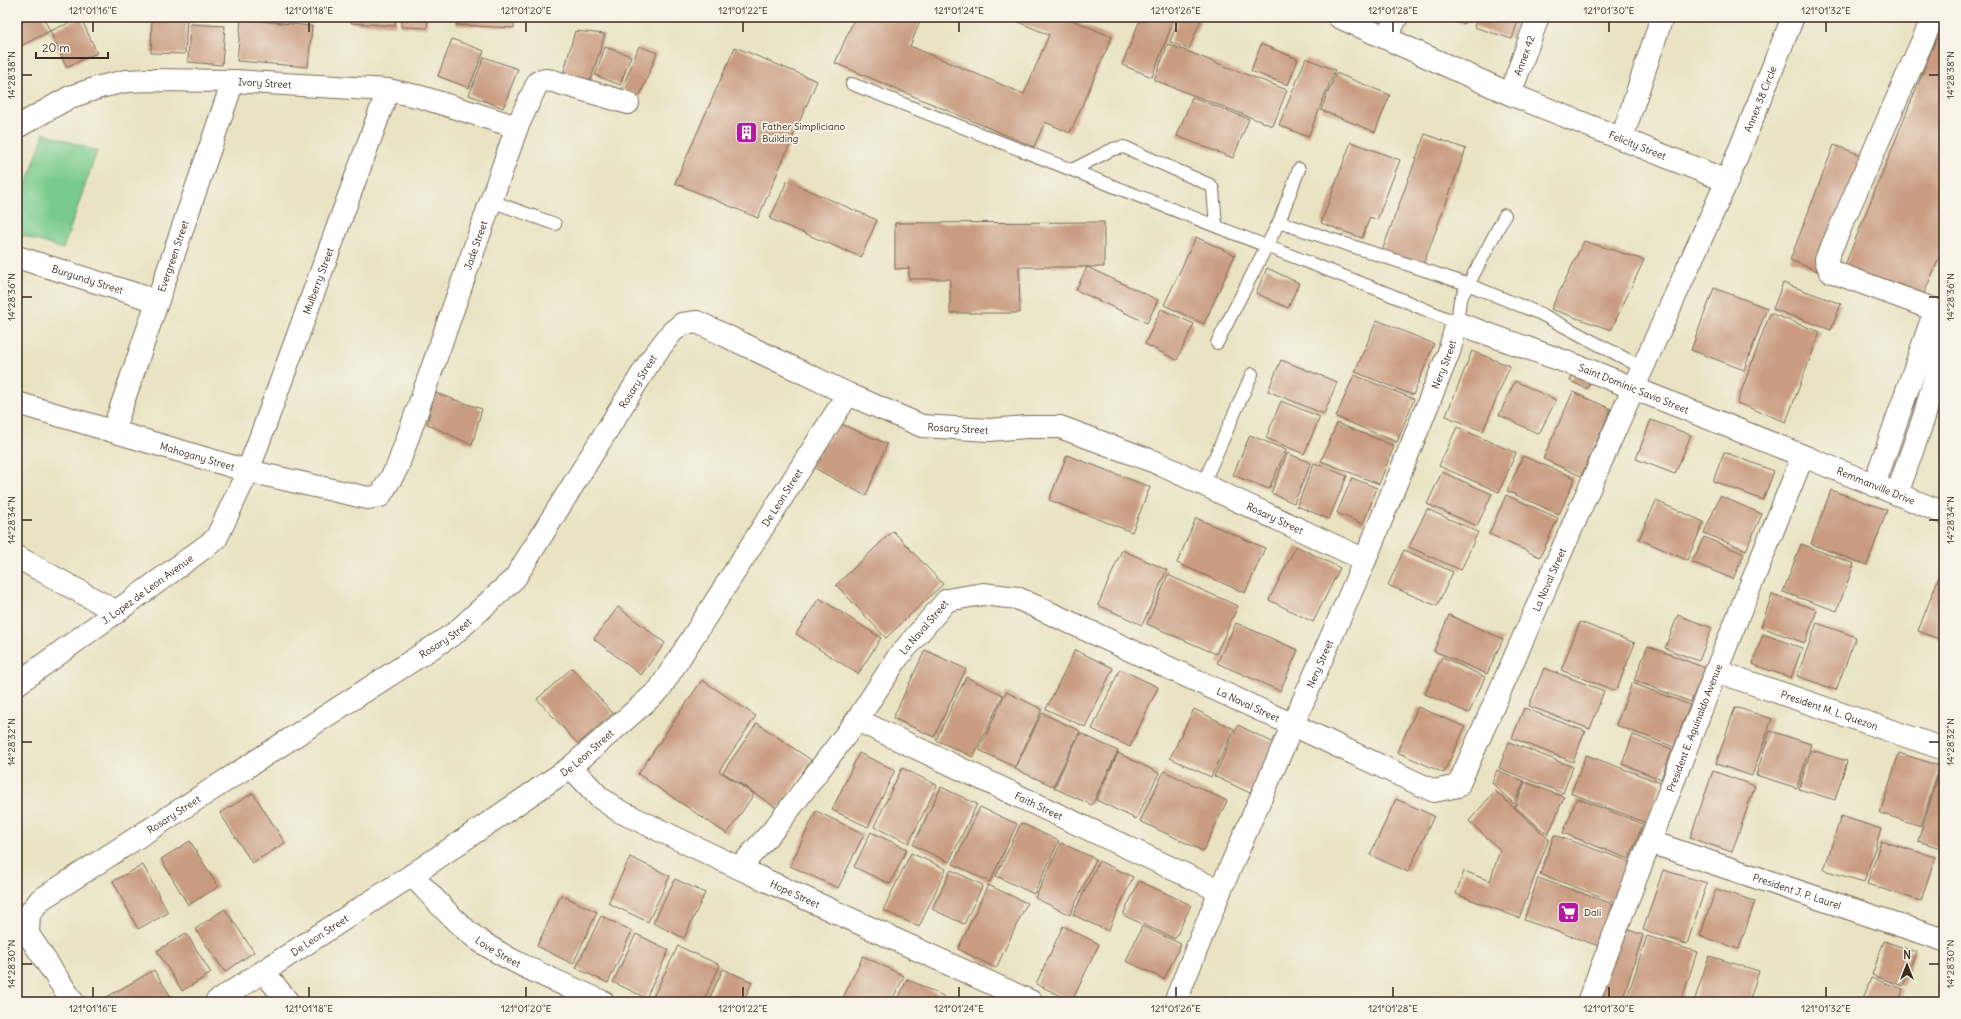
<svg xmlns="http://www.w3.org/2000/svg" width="1961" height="1019" font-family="Delius,sans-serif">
  <rect width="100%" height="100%" fill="#f7f3e8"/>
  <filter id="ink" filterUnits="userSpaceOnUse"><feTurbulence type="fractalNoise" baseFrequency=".025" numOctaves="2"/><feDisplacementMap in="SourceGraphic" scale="8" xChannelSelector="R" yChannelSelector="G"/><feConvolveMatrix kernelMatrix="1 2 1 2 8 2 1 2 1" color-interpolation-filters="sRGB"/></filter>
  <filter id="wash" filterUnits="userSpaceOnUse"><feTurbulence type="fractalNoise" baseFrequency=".012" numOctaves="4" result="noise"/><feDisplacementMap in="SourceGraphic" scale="16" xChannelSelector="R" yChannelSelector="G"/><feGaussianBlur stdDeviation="0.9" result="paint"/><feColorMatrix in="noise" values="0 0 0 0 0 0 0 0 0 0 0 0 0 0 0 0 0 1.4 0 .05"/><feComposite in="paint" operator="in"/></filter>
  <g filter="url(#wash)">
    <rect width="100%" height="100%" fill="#e9e3c3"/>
    <path fill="#78ca8c" stroke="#5a7a55" d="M 44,133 L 97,151 L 63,249 L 17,234 L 17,213 Z"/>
    <g id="blocks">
      <path fill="#c99c81" d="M 21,17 L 43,17 L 50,31 L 17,48 L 17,19 Z
        M 152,17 L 187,17 L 185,54 L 151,53 Z
        M 262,17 L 298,17 L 297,23 Z
        M 351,17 L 396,17 L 395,26 L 351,23 Z
        M 401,17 L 428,17 L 427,28 L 401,27 Z
        M 457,17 L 514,17 L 514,28 L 456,25 Z
        M 855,17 L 922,17 L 910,46 L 1024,94 L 1049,35 L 1007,17 L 1075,17 L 1074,21 L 1112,37 L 1070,133 L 1045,122 L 1034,147 L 835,63 Z
        M 1141,17 L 1175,17 L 1152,77 L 1122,65 Z
        M 1179,17 L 1194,17 L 1201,20 L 1189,49 L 1170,42 Z
        M 1443,17 L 1466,17 L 1464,24 Z
        M 1477,17 L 1519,17 L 1512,39 L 1474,27 Z
        M 81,18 L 97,53 L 66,67 L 50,31 Z
        M 241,19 L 312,26 L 308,67 L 237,61 Z
        M 1944,20 L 1944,246 L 1921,301 L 1843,270 Z
        M 190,24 L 225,26 L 222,65 L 188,62 Z
        M 575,31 L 605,34 L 590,83 L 563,75 Z
        M 452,39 L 484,51 L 469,88 L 438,76 Z
        M 1168,44 L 1287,90 L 1273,126 L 1154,80 Z
        M 1261,44 L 1298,59 L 1288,85 L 1251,71 Z
        M 639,46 L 657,53 L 640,96 L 622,89 Z
        M 605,47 L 631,56 L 620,85 L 595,75 Z
        M 735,47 L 817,81 L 758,218 L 675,183 Z
        M 484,57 L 518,69 L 503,108 L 469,95 Z
        M 1306,58 L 1335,70 L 1308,137 L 1279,125 Z
        M 1336,73 L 1390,95 L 1375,132 L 1321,110 Z
        M 1192,97 L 1249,119 L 1233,158 L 1177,136 Z
        M 1425,134 L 1466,149 L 1423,265 L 1382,251 Z
        M 1351,142 L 1400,160 L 1377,220 L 1370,217 L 1362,238 L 1321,223 Z
        M 1834,145 L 1864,156 L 1820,272 L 1790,260 Z
        M 787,181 L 877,220 L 861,257 L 770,219 Z
        M 1104,222 L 1104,267 L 1019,267 L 1020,313 L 950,313 L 950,279 L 909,279 L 909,268 L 895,269 L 895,223 Z
        M 1196,237 L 1235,255 L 1204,324 L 1164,305 Z
        M 1584,241 L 1644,260 L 1611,330 L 1551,309 Z
        M 1087,267 L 1158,300 L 1147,323 L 1076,290 Z
        M 1267,268 L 1299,283 L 1288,308 L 1256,293 Z
        M 1783,283 L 1841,304 L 1831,330 L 1773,309 Z
        M 1714,288 L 1767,308 L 1744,370 L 1691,350 Z
        M 1161,309 L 1194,324 L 1177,360 L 1145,344 Z
        M 1770,313 L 1820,332 L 1786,422 L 1737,403 Z
        M 1377,320 L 1434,344 L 1413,395 L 1355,372 Z
        M 1472,351 L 1510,366 L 1483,431 L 1446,416 Z
        M 1582,357 L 1598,365 L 1587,389 L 1570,381 Z
        M 1281,360 L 1337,382 L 1324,414 L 1268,391 Z
        M 1354,375 L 1414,399 L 1397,442 L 1336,417 Z
        M 1515,381 L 1556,400 L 1539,434 L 1499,415 Z
        M 1573,392 L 1611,409 L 1581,476 L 1543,459 Z
        M 435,393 L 482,409 L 472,445 L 427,424 Z
        M 1281,401 L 1320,417 L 1304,454 L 1266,438 Z
        M 1651,420 L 1691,435 L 1675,474 L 1636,459 Z
        M 1337,423 L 1394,446 L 1379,484 L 1321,461 Z
        M 841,424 L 887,444 L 866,496 L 809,465 Z
        M 1457,427 L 1516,453 L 1499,492 L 1439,466 Z
        M 1250,435 L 1286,450 L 1269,489 L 1233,475 Z
        M 1724,452 L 1774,471 L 1763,500 L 1713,481 Z
        M 1287,453 L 1311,463 L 1294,503 L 1271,493 Z
        M 1067,455 L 1150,487 L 1132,532 L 1049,500 Z
        M 1523,456 L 1575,478 L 1559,514 L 1507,491 Z
        M 1314,463 L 1347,476 L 1329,519 L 1297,506 Z
        M 1442,472 L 1492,494 L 1477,526 L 1427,504 Z
        M 1352,478 L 1377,488 L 1363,524 L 1337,513 Z
        M 1831,490 L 1887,510 L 1867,565 L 1811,544 Z
        M 1506,495 L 1558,518 L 1540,557 L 1489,534 Z
        M 1720,496 L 1762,514 L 1746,550 L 1704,533 Z
        M 1656,501 L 1704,522 L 1687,560 L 1639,539 Z
        M 1427,509 L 1478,532 L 1461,570 L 1409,547 Z
        M 1196,518 L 1265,548 L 1245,593 L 1177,563 Z
        M 893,531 L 943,584 L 886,638 L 836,585 Z
        M 1704,537 L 1744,554 L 1733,579 L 1692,562 Z
        M 1801,544 L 1854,564 L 1837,611 L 1783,592 Z
        M 1296,546 L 1340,568 L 1313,622 L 1269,600 Z
        M 1122,550 L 1167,570 L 1142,625 L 1098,605 Z
        M 1404,550 L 1453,572 L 1437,606 L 1388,585 Z
        M 1944,564 L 1944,641 L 1918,631 Z
        M 1168,575 L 1238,606 L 1216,654 L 1147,624 Z
        M 1772,594 L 1817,610 L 1805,643 L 1761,627 Z
        M 819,598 L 881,638 L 858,674 L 796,634 Z
        M 618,607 L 665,643 L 641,675 L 594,639 Z
        M 1449,615 L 1503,639 L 1487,674 L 1434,651 Z
        M 1678,615 L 1712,628 L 1699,661 L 1665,648 Z
        M 1580,622 L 1635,643 L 1616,691 L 1561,670 Z
        M 1236,623 L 1298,650 L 1280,691 L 1217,663 Z
        M 1817,623 L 1856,637 L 1836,690 L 1797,676 Z
        M 1763,634 L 1802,648 L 1791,678 L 1752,664 Z
        M 1648,646 L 1705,668 L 1691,702 L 1634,680 Z
        M 925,650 L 966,669 L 934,737 L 893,718 Z
        M 1075,650 L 1113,668 L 1085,727 L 1046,709 Z
        M 1442,657 L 1485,677 L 1469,713 L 1425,694 Z
        M 572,668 L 613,713 L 578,744 L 537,699 Z
        M 1544,668 L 1604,691 L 1590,729 L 1529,706 Z
        M 1120,669 L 1158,687 L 1130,747 L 1092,729 Z
        M 966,677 L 1003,695 L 973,757 L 936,740 Z
        M 702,680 L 756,716 L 719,771 L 754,794 L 727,834 L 638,774 Z
        M 1632,683 L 1690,705 L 1674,747 L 1616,725 Z
        M 1006,692 L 1042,709 L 1015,767 L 979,750 Z
        M 1418,707 L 1465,727 L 1444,773 L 1397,752 Z
        M 1735,707 L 1772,719 L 1752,776 L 1716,764 Z
        M 1524,708 L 1585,731 L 1573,762 L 1512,738 Z
        M 1194,709 L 1234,729 L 1211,777 L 1170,758 Z
        M 1042,713 L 1080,731 L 1053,786 L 1015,769 Z
        M 757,723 L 811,760 L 778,809 L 723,772 Z
        M 1238,725 L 1274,743 L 1250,793 L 1214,776 Z
        M 1770,731 L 1811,744 L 1797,788 L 1756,775 Z
        M 1080,733 L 1118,751 L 1092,805 L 1054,788 Z
        M 1633,735 L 1672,749 L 1661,779 L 1622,764 Z
        M 1509,742 L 1573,767 L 1563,793 L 1499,768 Z
        M 1811,750 L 1847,761 L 1835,800 L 1799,789 Z
        M 859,753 L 895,770 L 868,827 L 832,810 Z
        M 1118,753 L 1159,773 L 1136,819 L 1096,800 Z
        M 1899,753 L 1940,766 L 1921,826 L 1880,813 Z
        M 1586,755 L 1661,783 L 1646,823 L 1571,793 Z
        M 902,768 L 937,785 L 909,843 L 874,827 Z
        M 1497,770 L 1524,781 L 1514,804 L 1492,783 Z
        M 1164,771 L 1227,801 L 1203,851 L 1140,821 Z
        M 1713,771 L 1755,786 L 1732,852 L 1690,838 Z
        M 1939,774 L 1944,776 L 1944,849 L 1918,841 Z
        M 1525,782 L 1564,797 L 1548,835 L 1515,807 Z
        M 941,787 L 977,804 L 949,862 L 913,845 Z
        M 1495,791 L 1549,839 L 1519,918 L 1456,894 L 1464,871 L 1490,881 L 1500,850 L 1469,821 Z
        M 253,793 L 285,843 L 252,863 L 220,813 Z
        M 1577,798 L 1643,824 L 1629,859 L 1563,833 Z
        M 1396,799 L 1434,816 L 1408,872 L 1370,855 Z
        M 980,807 L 1017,824 L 990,882 L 953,864 Z
        M 816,811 L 864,834 L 838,888 L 790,866 Z
        M 1841,816 L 1881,829 L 1864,882 L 1824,870 Z
        M 1021,823 L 1059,841 L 1034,894 L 996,876 Z
        M 871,832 L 907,849 L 890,884 L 854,867 Z
        M 1554,835 L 1631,862 L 1616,902 L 1540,874 Z
        M 190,841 L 218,887 L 188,905 L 161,859 Z
        M 1881,841 L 1935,857 L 1921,901 L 1867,884 Z
        M 1061,843 L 1096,859 L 1070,915 L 1035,898 Z
        M 911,853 L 946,869 L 919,927 L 883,910 Z
        M 630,857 L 670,876 L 648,922 L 608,903 Z
        M 1099,861 L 1133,877 L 1108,931 L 1073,915 Z
        M 143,865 L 168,913 L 138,929 L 113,881 Z
        M 951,870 L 983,885 L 964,924 L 932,909 Z
        M 1663,870 L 1707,883 L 1687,944 L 1643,930 Z
        M 1538,878 L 1613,904 L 1599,946 L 1524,920 Z
        M 675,879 L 705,893 L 684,938 L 653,923 Z
        M 1139,881 L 1191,905 L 1175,939 L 1123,915 Z
        M 988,885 L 1027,903 L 996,968 L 958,949 Z
        M 1716,889 L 1755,901 L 1739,949 L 1700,936 Z
        M 561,895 L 597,912 L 573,964 L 537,946 Z
        M 225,909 L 254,952 L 225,972 L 195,929 Z
        M 601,916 L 632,931 L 608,983 L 576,968 Z
        M 1063,926 L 1099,944 L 1072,1001 L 1036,984 Z
        M 1142,926 L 1181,944 L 1164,979 L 1126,961 Z
        M 1620,927 L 1643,935 L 1622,1002 L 1609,1002 L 1597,998 Z
        M 186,933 L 211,973 L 182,991 L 157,951 Z
        M 636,934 L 669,950 L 646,998 L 613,982 Z
        M 1647,936 L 1697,952 L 1681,1002 L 1638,1002 L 1627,998 Z
        M 1884,941 L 1916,952 L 1903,986 L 1872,975 Z
        M 678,946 L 720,965 L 703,1002 L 659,1002 L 652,999 Z
        M 863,956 L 904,976 L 891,1002 L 841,1002 Z
        M 1709,956 L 1759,971 L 1749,1002 L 1694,1002 Z
        M 723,969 L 752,982 L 743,1002 L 708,1002 Z
        M 154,970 L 173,1000 L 171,1002 L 98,1002 Z
        M 1871,978 L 1903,989 L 1899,1002 L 1862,1002 Z
        M 907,979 L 945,997 L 943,1002 L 897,1002 Z
        M 796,996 L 808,1002 L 793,1002 Z"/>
    </g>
  </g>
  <g filter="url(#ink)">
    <use href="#blocks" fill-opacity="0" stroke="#786b58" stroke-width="1"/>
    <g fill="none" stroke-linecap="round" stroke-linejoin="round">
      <defs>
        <path id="service" d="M 852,84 L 1384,292 L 1457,323 L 1460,300 L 1505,215
          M 1072,170 L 1113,149 L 1124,147 L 1210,185 L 1213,189 L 1216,226
          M 491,201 L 555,224
          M 1279,222 L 1467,284 L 1541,314 L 1643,368
          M 1217,343 L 1279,222 L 1299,169
          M 1203,484 L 1252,374"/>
        <g id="minor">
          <path id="s1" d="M 1339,17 L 1510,94 L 1727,181"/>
          <path d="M 1933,17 L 1826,260 L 1830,271 L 1944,313"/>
          <path d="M 1386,37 L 1397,17"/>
          <path id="s2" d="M 1510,94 L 1538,17"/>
          <path id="s3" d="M 17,127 L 70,97 L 100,87 L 126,81 L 150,80 L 233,81 L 388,90 L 421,97 L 517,127"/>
          <path d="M 1622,138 L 1662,17"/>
          <path id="s4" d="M 17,257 L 157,301"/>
          <path id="s5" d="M 17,403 L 248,471 L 368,498 L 380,496 L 397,468 L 517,127 L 538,82 L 545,80 L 553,81 L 628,103"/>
          <path id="s6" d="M 113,431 L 233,81"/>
          <path d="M 1874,485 L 1931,322 L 1942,320 L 1944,322"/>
          <path d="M 1897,494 L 1924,417 L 1944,344"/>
          <path d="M 17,557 L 117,612"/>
          <path id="s7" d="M 1716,671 L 1944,749"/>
          <path id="s8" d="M 17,684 L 216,539 L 248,471 L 388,90"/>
          <path id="s9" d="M 857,720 L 1220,891"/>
          <path id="s10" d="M 571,767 L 599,797 L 619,811 L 739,868 L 1032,1002"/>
          <path id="s11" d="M 1650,842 L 1944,940"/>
          <path id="s12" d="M 739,868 L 775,828 L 857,720 L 898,657 L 947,600 L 983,594 L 1017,598 L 1293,725 L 1434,791 L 1458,786 L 1633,389 L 1727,181 L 1793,17"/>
          <path id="s13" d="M 412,875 C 434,898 455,923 480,941 C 517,966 562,983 603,1002"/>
          <path d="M 264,972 L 288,1002"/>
          <path id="s14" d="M 73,1002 L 28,934 L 29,914 L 40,900 L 455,633 L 515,578 L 652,358 L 672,332 L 682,324 L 697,322 L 848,394 L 922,426 L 989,430 L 1027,427 L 1060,427 L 1155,462 L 1365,560"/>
          <path id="s15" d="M 216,1002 L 412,875 L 571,767 L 659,690 L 848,394"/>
          <path id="s16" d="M 1175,1002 L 1220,891 L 1365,560 L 1449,352 L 1457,323 L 1586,369 L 1808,458"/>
        </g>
        <g id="secondary">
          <path id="s17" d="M 1588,1002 L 1716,671 L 1800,463 L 1808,458 L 1944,513"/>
        </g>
      </defs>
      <use href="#service" stroke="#786b58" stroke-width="14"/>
      <use href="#minor" stroke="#786b58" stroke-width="24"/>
      <use href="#secondary" stroke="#786b58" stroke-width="24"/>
      <use href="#service" stroke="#fff" stroke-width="12"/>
      <use href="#minor" stroke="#fff" stroke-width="22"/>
      <use href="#secondary" stroke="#fff" stroke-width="22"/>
    </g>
  </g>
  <path fill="none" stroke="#3b2a1e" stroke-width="1.5" d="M 93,22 L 93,32M 309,22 L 309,32M 526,22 L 526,32M 743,22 L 743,32M 959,22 L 959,32M 1176,22 L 1176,32M 1393,22 L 1393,32M 1609,22 L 1609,32M 1826,22 L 1826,32M 22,75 L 32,75M 1929,75 L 1939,75M 22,297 L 32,297M 1929,297 L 1939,297M 22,520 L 32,520M 1929,520 L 1939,520M 22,742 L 32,742M 1929,742 L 1939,742M 22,964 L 32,964M 1929,964 L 1939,964M 93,987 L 93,997M 309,987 L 309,997M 526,987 L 526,997M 743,987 L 743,997M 959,987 L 959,997M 1176,987 L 1176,997M 1393,987 L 1393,997M 1609,987 L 1609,997M 1826,987 L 1826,997"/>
  <defs>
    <symbol id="building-square" viewBox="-11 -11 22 22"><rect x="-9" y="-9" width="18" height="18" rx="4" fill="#b5179e" stroke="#f7f3e8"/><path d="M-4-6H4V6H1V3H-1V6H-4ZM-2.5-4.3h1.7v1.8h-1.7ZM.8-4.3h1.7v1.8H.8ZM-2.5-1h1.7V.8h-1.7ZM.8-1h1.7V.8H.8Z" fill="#fff"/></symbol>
    <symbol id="supermarket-square" viewBox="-11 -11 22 22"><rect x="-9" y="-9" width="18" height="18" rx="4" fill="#b5179e" stroke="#f7f3e8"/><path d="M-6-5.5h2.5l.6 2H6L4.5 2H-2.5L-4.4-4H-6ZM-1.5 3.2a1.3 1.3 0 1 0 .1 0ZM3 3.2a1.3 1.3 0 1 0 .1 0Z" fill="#fff"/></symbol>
  </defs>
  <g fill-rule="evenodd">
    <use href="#building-square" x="734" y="120" width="25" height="25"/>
    <use href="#supermarket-square" x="1556" y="900" width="25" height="25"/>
  </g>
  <g text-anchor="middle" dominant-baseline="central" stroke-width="3.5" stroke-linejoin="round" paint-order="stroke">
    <g font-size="10" fill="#3b2a1e" stroke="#f7f3e8">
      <text stroke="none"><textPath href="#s2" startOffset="41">Annex 42</textPath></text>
      <text stroke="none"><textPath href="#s3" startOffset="258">Ivory Street</textPath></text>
      <text stroke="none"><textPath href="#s12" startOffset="1645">Annex 38 Circle</textPath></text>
      <text stroke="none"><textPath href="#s1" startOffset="325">Felicity Street</textPath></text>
      <text stroke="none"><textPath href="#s5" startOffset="645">Jade Street</textPath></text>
      <text stroke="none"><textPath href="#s6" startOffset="185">Evergreen Street</textPath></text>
      <text stroke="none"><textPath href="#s4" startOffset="74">Burgundy Street</textPath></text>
      <text stroke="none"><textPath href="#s8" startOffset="524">Mulberry Street</textPath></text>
      <text stroke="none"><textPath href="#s16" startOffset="692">Nery Street</textPath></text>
      <text stroke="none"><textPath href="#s14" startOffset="926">Rosary Street</textPath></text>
      <text stroke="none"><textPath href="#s16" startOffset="924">Saint Dominic Savio Street</textPath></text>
      <text stroke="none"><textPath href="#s14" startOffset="1298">Rosary Street</textPath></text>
      <text stroke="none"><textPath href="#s5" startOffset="188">Mahogany Street</textPath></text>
      <text stroke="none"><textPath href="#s17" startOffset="662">Remmanville Drive</textPath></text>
      <text stroke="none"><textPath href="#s15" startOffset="771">De Leon Street</textPath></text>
      <text stroke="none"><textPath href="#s14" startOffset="1634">Rosary Street</textPath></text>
      <text stroke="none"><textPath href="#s12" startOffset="1120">La Naval Street</textPath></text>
      <text stroke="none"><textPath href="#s8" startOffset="161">J. Lopez de Leon Avenue</textPath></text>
      <text stroke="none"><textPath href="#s12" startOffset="304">La Naval Street</textPath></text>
      <text stroke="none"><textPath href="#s14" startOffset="602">Rosary Street</textPath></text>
      <text stroke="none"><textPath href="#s16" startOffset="368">Nery Street</textPath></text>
      <text stroke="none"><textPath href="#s12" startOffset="665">La Naval Street</textPath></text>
      <text stroke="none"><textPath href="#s7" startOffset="120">President M. L. Quezon</textPath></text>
      <text stroke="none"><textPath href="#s17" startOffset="294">President E. Aguinaldo Avenue</textPath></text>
      <text stroke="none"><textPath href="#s15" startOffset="447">De Leon Street</textPath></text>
      <text stroke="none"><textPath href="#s9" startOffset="201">Faith Street</textPath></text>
      <text stroke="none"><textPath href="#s14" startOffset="278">Rosary Street</textPath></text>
      <text stroke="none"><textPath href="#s11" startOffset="155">President J. P. Laurel</textPath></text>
      <text stroke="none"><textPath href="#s10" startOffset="260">Hope Street</textPath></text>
      <text stroke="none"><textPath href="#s15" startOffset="123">De Leon Street</textPath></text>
      <text stroke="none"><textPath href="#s13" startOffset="116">Love Street</textPath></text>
    </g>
    <g font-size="10" fill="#3b2a1e" stroke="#f7f3e8" text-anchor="start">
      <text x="762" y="126">Father Simpliciano<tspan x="762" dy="12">Building</tspan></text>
      <text x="1584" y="912">Dali</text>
    </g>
  </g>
  <rect width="1961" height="1019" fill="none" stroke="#f7f3e8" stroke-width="44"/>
  <g transform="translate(1907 965)" stroke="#f7f3e8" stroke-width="3" paint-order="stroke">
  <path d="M0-3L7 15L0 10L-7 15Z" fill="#3b2a1e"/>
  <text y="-6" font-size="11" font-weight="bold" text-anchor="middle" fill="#3b2a1e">N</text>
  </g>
  <path d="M36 52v6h72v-6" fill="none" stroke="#3b2a1e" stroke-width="2"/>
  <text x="42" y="52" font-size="12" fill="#3b2a1e" stroke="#f7f3e8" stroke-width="3" paint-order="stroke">20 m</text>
  <rect x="22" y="22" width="1917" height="975" fill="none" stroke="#3b2a1e" stroke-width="1.5"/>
  <g font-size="10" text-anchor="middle" fill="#3b2a1e">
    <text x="93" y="14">121°01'16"E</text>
    <text x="309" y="14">121°01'18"E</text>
    <text x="526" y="14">121°01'20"E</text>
    <text x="743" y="14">121°01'22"E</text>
    <text x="959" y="14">121°01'24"E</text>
    <text x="1176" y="14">121°01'26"E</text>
    <text x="1393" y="14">121°01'28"E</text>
    <text x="1609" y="14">121°01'30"E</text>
    <text x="1826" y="14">121°01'32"E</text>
    <text transform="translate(11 75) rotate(-90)" y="4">14°28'38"N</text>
    <text transform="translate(1950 75) rotate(-90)" y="4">14°28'38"N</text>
    <text transform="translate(11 297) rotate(-90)" y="4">14°28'36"N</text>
    <text transform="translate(1950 297) rotate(-90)" y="4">14°28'36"N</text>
    <text transform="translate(11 520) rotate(-90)" y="4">14°28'34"N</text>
    <text transform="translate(1950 520) rotate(-90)" y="4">14°28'34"N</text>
    <text transform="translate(11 742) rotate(-90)" y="4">14°28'32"N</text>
    <text transform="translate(1950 742) rotate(-90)" y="4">14°28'32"N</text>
    <text transform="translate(11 964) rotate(-90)" y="4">14°28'30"N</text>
    <text transform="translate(1950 964) rotate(-90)" y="4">14°28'30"N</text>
    <text x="93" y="1012">121°01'16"E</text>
    <text x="309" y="1012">121°01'18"E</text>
    <text x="526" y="1012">121°01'20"E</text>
    <text x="743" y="1012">121°01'22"E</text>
    <text x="959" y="1012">121°01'24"E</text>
    <text x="1176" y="1012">121°01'26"E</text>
    <text x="1393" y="1012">121°01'28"E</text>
    <text x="1609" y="1012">121°01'30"E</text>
    <text x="1826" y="1012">121°01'32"E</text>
  </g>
</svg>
